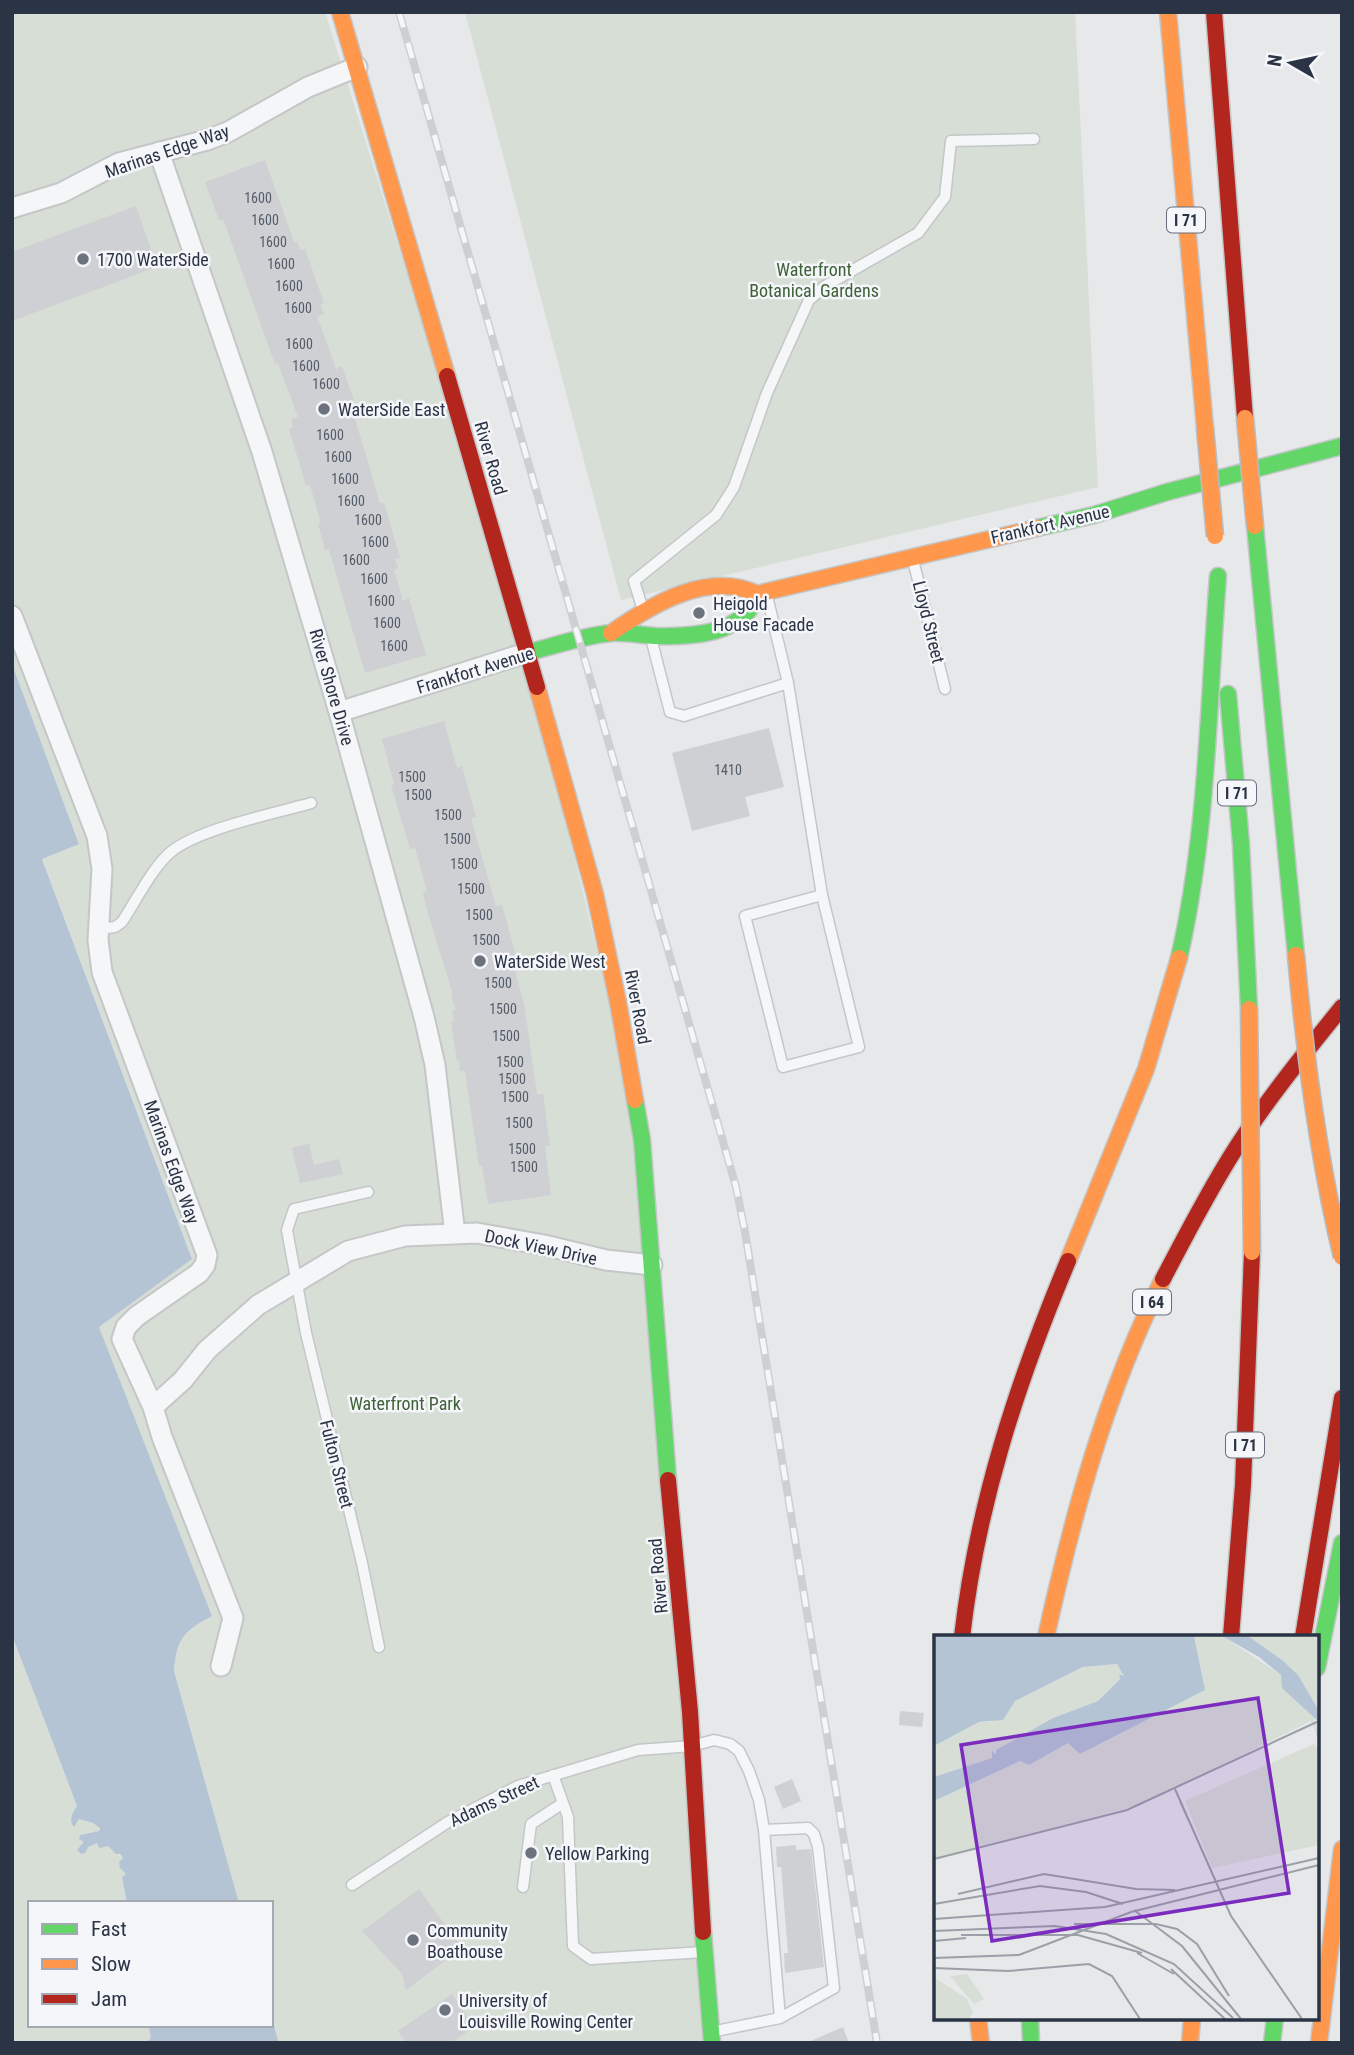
<svg xmlns="http://www.w3.org/2000/svg" width="1354" height="2055" font-family="'Roboto Condensed',sans-serif">
  <rect width="100%" height="100%" fill="#e6e8ea"/>
  <path fill="#d6ded6" d="M 12,12 L 325,12 L 526,653 L 642,1140 L 717,2043 L 279,2043 L 271,2016 L 271,1903 L 239,1903 L 174,1671 C 178,1635 183,1634 212,1616 L 99,1327 L 192,1258 L 42,858 L 79,843 L 12,664 Z
    M 465,12 L 1075,12 L 1098,487 L 621,600 Z
    M 12,1635 L 77,1806 L 73,1814 C 81,1821 91,1821 100,1827 L 99,1831 L 80,1835 L 85,1842 L 78,1850 L 97,1842 L 108,1846 L 123,1858 L 126,1874 L 122,1877 L 127,1903 L 30,1903 L 30,2025 L 148,2025 L 151,2037 L 147,2043 L 12,2043 Z"/>
  <path fill="#b4c4d5" d="M 12,664 L 79,844 L 42,859 L 192,1259 L 99,1327 L 212,1616 C 183,1632 177,1638 174,1671 L 239,1903 L 127,1903 L 122,1877 L 126,1874 L 120,1868 L 119,1862 L 123,1858 L 120,1854 L 116,1854 L 108,1846 L 99,1848 L 97,1843 L 88,1847 L 85,1853 L 81,1854 L 77,1850 L 84,1842 L 79,1839 L 80,1835 L 99,1831 L 100,1828 L 93,1823 L 79,1819 L 74,1827 C 68,1820 73,1812 77,1806 L 12,1635 Z
    M 271,2016 L 279,2043 L 147,2043 L 151,2037 L 148,2025 L 271,2025 Z"/>
  <path fill="#ced0d3" d="M 265,160 L 294,242 L 297,242 L 300,250 L 305,249 L 324,303 L 320,304 L 324,314 L 317,316 L 336,369 L 342,366 L 354,400 L 350,402 L 380,503 L 384,503 L 400,558 L 395,559 L 398,568 L 394,570 L 403,601 L 409,598 L 426,655 L 365,673 L 329,550 L 325,550 L 318,524 L 321,523 L 310,485 L 306,485 L 289,429 L 293,428 L 291,419 L 298,417 L 278,363 L 275,364 L 223,219 L 219,220 L 205,182 Z
    M 136,206 L 157,267 L 12,321 L 12,252 Z
    M 444,721 L 457,768 L 462,766 L 476,817 L 471,818 L 496,906 L 502,905 L 516,956 L 511,957 L 524,1003 L 537,1094 L 543,1094 L 550,1146 L 545,1146 L 551,1195 L 488,1204 L 482,1165 L 479,1166 L 465,1071 L 460,1071 L 459,1061 L 457,1061 L 451,1021 L 454,1021 L 452,1011 L 456,1010 L 451,995 L 453,995 L 427,910 L 423,893 L 427,892 L 417,855 L 415,848 L 410,849 L 391,785 L 394,784 L 382,739 Z
    M 769,728 L 784,787 L 745,797 L 750,816 L 692,831 L 672,753 Z
    M 309,1144 L 314,1165 L 339,1159 L 343,1174 L 300,1183 L 292,1148 Z
    M 900,1711 L 924,1713 L 922,1727 L 899,1725 Z
    M 792,1779 L 801,1801 L 783,1809 L 774,1787 Z
    M 796,1845 L 796,1850 L 811,1849 L 824,1967 L 785,1973 L 784,1953 L 788,1953 L 781,1867 L 777,1867 L 776,1847 Z
    M 419,1889 L 462,1948 L 406,1990 L 402,1974 L 362,1931 Z
    M 452,1994 L 474,2027 L 451,2043 L 406,2043 L 398,2031 Z
    M 843,2027 L 849,2043 L 806,2043 Z"/>
  <g fill="none" stroke-linecap="round" stroke-linejoin="round">
    <defs>
      <path id="lane" d="M 913,560 L 945,689
        M 643,610 L 634,581 L 716,515 L 734,487 L 767,393 L 809,300 L 825,286 L 918,233 L 945,197 L 951,141 L 1034,139
        M 651,638 L 670,712 L 684,716 L 788,683 L 766,592
        M 788,683 L 822,895 L 859,1047 L 783,1067 L 745,916 L 822,895
        M 99,929 L 115,927 L 122,922 C 136,901 153,866 172,851 C 202,828 273,814 311,803
        M 368,1192 L 294,1209 L 287,1230 L 306,1333 L 362,1563 L 379,1647
        M 553,1775 L 568,1817 L 573,1946 L 591,1959 L 704,1952
        M 764,1830 L 808,1828 L 814,1834 L 818,1847 L 834,1988 L 780,2018
        M 352,1885 L 448,1822 L 518,1786 L 638,1750 L 692,1746 L 714,1740 L 730,1744 L 739,1751 L 749,1771 L 759,1800 L 764,1830 L 780,2018 L 711,2032
        M 523,1887 L 531,1824 L 563,1803"/>
      <path id="street" d="M 159,152 L 262,452 L 339,712 L 424,1017 L 435,1065 L 455,1234
        M 12,208 L 61,193 L 119,163 L 207,140 L 228,132 L 308,87 L 357,67
        M 12,616 L 97,836 L 102,869 L 98,940 L 102,972 L 207,1255 L 205,1265 L 199,1273 L 137,1316 L 126,1327 L 122,1339 L 153,1407 L 162,1437 L 233,1618 L 221,1666
        M 339,712 L 526,653
        M 153,1407 L 183,1380 L 207,1350 L 258,1305 L 348,1251 L 405,1236 L 477,1233 L 544,1245 L 606,1260 L 652,1265"/>
      <path id="fast" d="M 1255,526 L 1296,955
        M 1037,528 L 1094,515 L 1167,492 L 1342,446
        M 526,653 C 554,646 582,636 611,633 C 626,632 640,635 655,636 C 691,637 745,635 757,594
        M 1228,694 L 1241,844 L 1249,1009
        M 1179,958 C 1208,831 1208,705 1218,576
        M 635,1100 L 642,1140 L 668,1480
        M 1317,1668 L 1342,1543
        M 703,1932 L 712,2043
        M 1030,2018 L 1031,2043
        M 1272,2043 L 1275,2018"/>
      <path id="slow" d="M 340,12 L 447,376
        M 1168,12 L 1205,428
        M 611,633 C 651,605 708,570 757,594 L 1037,528
        M 537,687 L 595,894 L 618,1002 L 635,1100
        M 1068,1261 L 1146,1069 L 1179,958
        M 1046,1637 C 1073,1514 1106,1392 1163,1279
        M 978,2018 L 981,2043
        M 1190,2043 L 1192,2018
        M 1319,2043 L 1342,1849"/>
      <path id="jam" d="M 1214,12 L 1245,418
        M 447,376 L 537,687
        M 1163,1279 C 1186,1235 1209,1190 1236,1148 C 1268,1098 1305,1053 1342,1007
        M 668,1480 L 690,1712 L 703,1932
        M 962,1637 C 977,1505 1017,1383 1068,1261
        M 1231,1637 L 1243,1485 L 1252,1252
        M 1303,1637 L 1342,1398"/>
    </defs>
    <use href="#lane" stroke="#c4c6c8" stroke-width="13"/>
    <use href="#street" stroke="#c4c6c8" stroke-width="23"/>
    <use href="#fast" stroke="#c4c6c8" stroke-width="19"/>
    <use href="#slow" stroke="#c4c6c8" stroke-width="19"/>
    <use href="#jam" stroke="#c4c6c8" stroke-width="19"/>
    <use href="#lane" stroke="#f5f6f7" stroke-width="10"/>
    <use href="#street" stroke="#f5f6f7" stroke-width="19"/>
    <use href="#fast" stroke="#63d668" stroke-width="16"/>
    <use href="#slow" stroke="#ff974d" stroke-width="16"/>
    <use href="#jam" stroke="#b3261e" stroke-width="16"/>
    <defs>
      <path id="rail" d="M 399,12 L 736,1187 L 745,1232 L 877,2043"/>
    </defs>
    <use href="#rail" stroke="#cecfd2" stroke-width="8"/>
    <use href="#rail" stroke="#f4f6f9" stroke-width="5" stroke-dasharray="16" stroke-linecap="butt"/>
    <defs>
      <path id="slow-bridge" d="M 1245,418 L 1255,526
        M 1205,428 L 1215,536
        M 1296,955 C 1305,1057 1318,1157 1342,1257
        M 1249,1009 L 1252,1252"/>
    </defs>
    <use href="#slow-bridge" stroke="#b8bbbf" stroke-width="19" stroke-linecap="butt"/>
    <use href="#slow-bridge" stroke="#ff974d" stroke-width="16"/>
  </g>
  <g fill="#6c737f" stroke="#f4f6f9" stroke-width="2.5">
    <circle cx="83" cy="259" r="7"/>
    <circle cx="324" cy="409" r="7"/>
    <circle cx="699" cy="613" r="7"/>
    <circle cx="480" cy="961" r="7"/>
    <circle cx="531" cy="1853" r="7"/>
    <circle cx="413" cy="1940" r="7"/>
    <circle cx="445" cy="2010" r="7"/>
  </g>
  <g text-anchor="middle" dominant-baseline="central" stroke-width="5" stroke-linejoin="round" paint-order="stroke">
    <g font-size="14" fill="#545c69">
      <text x="258" y="198">1600</text>
      <text x="265" y="220">1600</text>
      <text x="273" y="242">1600</text>
      <text x="281" y="264">1600</text>
      <text x="289" y="286">1600</text>
      <text x="298" y="308">1600</text>
      <text x="299" y="344">1600</text>
      <text x="306" y="366">1600</text>
      <text x="326" y="384">1600</text>
      <text x="330" y="435">1600</text>
      <text x="338" y="457">1600</text>
      <text x="345" y="479">1600</text>
      <text x="351" y="501">1600</text>
      <text x="368" y="520">1600</text>
      <text x="375" y="542">1600</text>
      <text x="356" y="560">1600</text>
      <text x="374" y="579">1600</text>
      <text x="381" y="601">1600</text>
      <text x="387" y="623">1600</text>
      <text x="394" y="646">1600</text>
      <text x="728" y="770">1410</text>
      <text x="412" y="777">1500</text>
      <text x="418" y="795">1500</text>
      <text x="448" y="815">1500</text>
      <text x="457" y="839">1500</text>
      <text x="464" y="864">1500</text>
      <text x="471" y="889">1500</text>
      <text x="479" y="915">1500</text>
      <text x="486" y="940">1500</text>
      <text x="498" y="983">1500</text>
      <text x="503" y="1009">1500</text>
      <text x="506" y="1036">1500</text>
      <text x="510" y="1062">1500</text>
      <text x="512" y="1079">1500</text>
      <text x="515" y="1097">1500</text>
      <text x="519" y="1123">1500</text>
      <text x="522" y="1149">1500</text>
      <text x="524" y="1167">1500</text>
    </g>
    <g fill="#f4f6f9" stroke="#676e7b" stroke-width="2">
      <rect x="1167" y="207.5" width="38" height="25" rx="5"/>
      <rect x="1218" y="780.5" width="38" height="25" rx="5"/>
      <rect x="1133" y="1289.5" width="38" height="25" rx="5"/>
      <rect x="1226" y="1432.5" width="38" height="25" rx="5"/>
    </g>
    <g font-size="16" font-weight="bold" fill="#2b3445">
      <text x="1186" y="220">I 71</text>
      <text x="1237" y="793">I 71</text>
      <text x="1152" y="1302">I 64</text>
      <text x="1245" y="1445">I 71</text>
    </g>
    <g font-size="18" fill="#2b3445" stroke="#f4f6f9">
      <text transform="translate(167 151) rotate(-19)">Marinas Edge Way</text>
      <text transform="translate(491 458) rotate(74)">River Road</text>
      <text transform="translate(1050 524) rotate(-13)">Frankfort Avenue</text>
      <text transform="translate(929 622) rotate(76)">Lloyd Street</text>
      <text transform="translate(475 670) rotate(-17)">Frankfort Avenue</text>
      <text transform="translate(332 687) rotate(74)">River Shore Drive</text>
      <text transform="translate(638 1007) rotate(79)">River Road</text>
      <text transform="translate(172 1162) rotate(70)">Marinas Edge Way</text>
      <text transform="translate(541 1247) rotate(12)">Dock View Drive</text>
      <text transform="translate(337 1464) rotate(76)">Fulton Street</text>
      <text transform="translate(658 1576) rotate(-95)">River Road</text>
      <text transform="translate(494 1801) rotate(-25)">Adams Street</text>
    </g>
    <g font-size="18" fill="#2b3445" stroke="#f4f6f9" text-anchor="start">
      <text x="97" y="259">1700 WaterSide</text>
      <text x="338" y="409">WaterSide East</text>
      <text x="713" y="603">Heigold<tspan x="713" dy="21">House Facade</tspan></text>
      <text x="494" y="961">WaterSide West</text>
      <text x="545" y="1853">Yellow Parking</text>
      <text x="427" y="1930">Community<tspan x="427" dy="21">Boathouse</tspan></text>
      <text x="459" y="2000">University of<tspan x="459" dy="21">Louisville Rowing Center</tspan></text>
    </g>
    <g font-size="18" fill="#3f6138" stroke="#f4f6f9">
      <text x="814" y="269">Waterfront<tspan x="814" dy="21">Botanical Gardens</tspan></text>
      <text x="405" y="1403">Waterfront Park</text>
    </g>
  </g>
  <g transform="translate(934 1635)">
    <rect width="385" height="385" fill="#e6e8ea"/>
    <path d="M 260,1 L 290,2 L 347,40 L 348,25 L 314,1 L 385,1 L 385,82 L 380,85 L 385,90 L 385,106 L 377,86 L 208,169 L 0,224 L 0,166 L 86,126 L 95,130 L 134,107 L 146,119 L 271,55 ZM 183,29 L 190,41 L 185,39 L 186,44 L 164,66 L 119,83 L 62,115 L 58,123 L 0,142 L 0,111 L 45,87 L 58,87 L 81,66 L 150,32 ZM 380,109 L 385,116 L 385,210 L 278,233 L 251,166 ZM 33,339 L 50,364 L 40,369 L 16,341 ZM 0,342 L 33,364 L 39,377 L 35,384 L 0,384 Z" fill="#d6ded6"/>
    <path d="M 0,1 L 260,1 L 271,55 L 146,119 L 134,108 L 95,130 L 86,126 L 0,166 L 0,142 L 58,123 L 58,116 L 62,119 L 62,115 L 119,83 L 164,66 L 186,44 L 185,39 L 190,41 L 183,29 L 149,32 L 81,66 L 69,85 L 45,87 L 0,111 ZM 275,1 L 314,1 L 348,25 L 364,40 L 385,76 L 385,87 L 348,53 L 347,40 L 325,22 L 290,2 Z" fill="#b4c4d5"/>
    <path fill="none" stroke="#9ba0a8" stroke-width="2" d="M 241,154 L 297,281 L 368,384M 246,166 L 255,186M 0,224 L 193,175 L 385,86M 24,259 L 110,239 L 202,254 L 241,255M 0,269 L 106,251 L 152,257 L 189,269M 200,275 L 248,311 L 307,384M 0,284 L 171,272 L 385,223M 140,289 L 222,289 L 243,294 L 263,309 L 295,361M 0,296 L 121,291 L 172,299 L 240,329 L 299,383M 27,300 L 144,300 L 208,318M 0,306 L 32,303M 203,318 L 240,339M 0,323 L 85,320 L 197,277 L 385,230M 0,333 L 74,336 L 155,329 L 178,341 L 206,384M 237,334 L 291,384"/>
    <path fill="#7b2cbf" fill-opacity="0.15" stroke="#7b2cbf" stroke-width="3.5" d="M 324,63 L 355,258 L 58,306 L 27,110 Z"/>
    <rect width="385" height="385" fill="none" stroke="#2b3445" stroke-width="3.5"/>
  </g>
  <rect width="1354" height="2055" fill="none" stroke="#2b3445" stroke-width="28"/>
  <rect x="28" y="1901" width="245" height="126" fill="#f4f6f9" stroke="#a4a8b1" stroke-width="2"/>
  <rect x="42" y="1924" width="35" height="10" fill="#63d668" stroke="#a4a8b1" stroke-width="2"/>
  <text x="91" y="1936" font-size="21" fill="#2b3445">Fast</text>
  <rect x="42" y="1959" width="35" height="10" fill="#ff974d" stroke="#a4a8b1" stroke-width="2"/>
  <text x="91" y="1971" font-size="21" fill="#2b3445">Slow</text>
  <rect x="42" y="1994" width="35" height="10" fill="#b3261e" stroke="#a4a8b1" stroke-width="2"/>
  <text x="91" y="2006" font-size="21" fill="#2b3445">Jam</text>
  <g transform="translate(1291 63) rotate(279)" stroke="#f4f6f9" stroke-width="5" paint-order="stroke">
  <path d="M0-5L12 26L0 18L-12 26Z" fill="#2b3445"/>
  <text y="-10" font-size="19" font-weight="bold" text-anchor="middle" fill="#2b3445">N</text>
  </g>
</svg>
